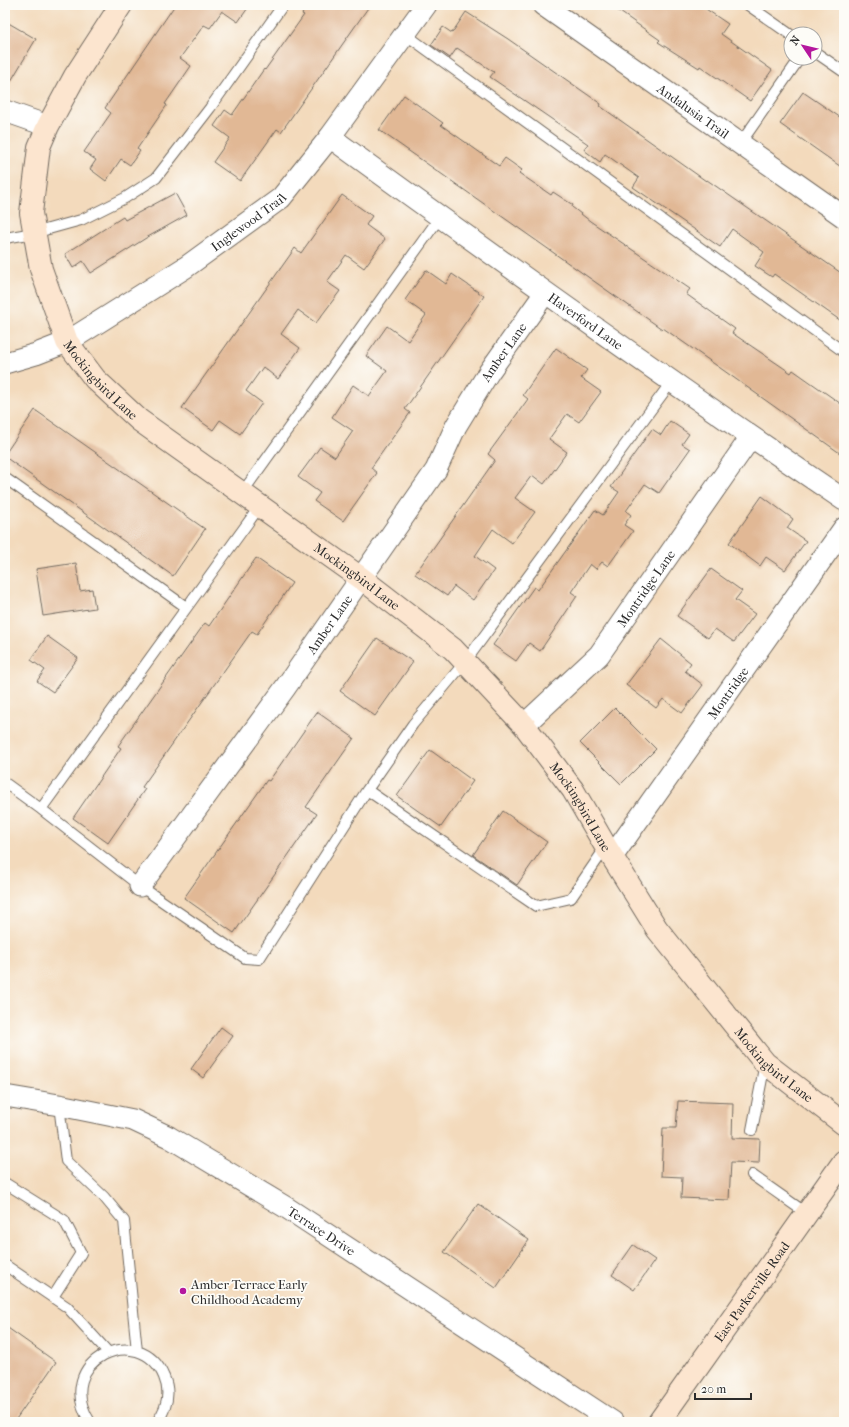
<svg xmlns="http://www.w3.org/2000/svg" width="849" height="1427" font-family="'IM FELL French Canon',serif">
  <rect width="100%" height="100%" fill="#fdfcf7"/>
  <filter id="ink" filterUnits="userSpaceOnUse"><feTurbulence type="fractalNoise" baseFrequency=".025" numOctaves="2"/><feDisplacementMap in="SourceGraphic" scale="8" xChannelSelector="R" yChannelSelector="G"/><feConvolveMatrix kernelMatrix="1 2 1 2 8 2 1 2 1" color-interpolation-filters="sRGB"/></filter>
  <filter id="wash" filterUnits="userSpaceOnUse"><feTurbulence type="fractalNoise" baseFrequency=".012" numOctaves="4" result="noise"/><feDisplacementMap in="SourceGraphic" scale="16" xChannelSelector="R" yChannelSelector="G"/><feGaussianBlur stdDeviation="0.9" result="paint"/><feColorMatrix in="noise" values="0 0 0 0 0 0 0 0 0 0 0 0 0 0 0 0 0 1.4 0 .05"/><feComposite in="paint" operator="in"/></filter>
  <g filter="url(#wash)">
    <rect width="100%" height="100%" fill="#f3dabc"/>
    <g id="blocks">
      <path fill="#e1b895" d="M 175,5 L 250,5 L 238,22 L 222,11 L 210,28 L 204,25 L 180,58 L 191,66 L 165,104 L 167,105 L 137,149 L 140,151 L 130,165 L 121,159 L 106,181 L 90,169 L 96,160 L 84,152 L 111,113 L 105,108 Z
        M 309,5 L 370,5 L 281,132 L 277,129 L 240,181 L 213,162 L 230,138 L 214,126 L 225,110 L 232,115 L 264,69 L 265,70 L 304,15 L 302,14 Z
        M 610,5 L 700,5 L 728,24 L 721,34 L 772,70 L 750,101 L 700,66 L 699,68 L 658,42 L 660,40 Z
        M 466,12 L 508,39 L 601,104 L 600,106 L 706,181 L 707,180 L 844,275 L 844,323 L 774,274 L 772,277 L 755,266 L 764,252 L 732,229 L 720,247 L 633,187 L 639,178 L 605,154 L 600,162 L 584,150 L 588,144 L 490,77 L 494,72 L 457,48 L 450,58 L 431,45 L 443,27 L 452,33 Z
        M 5,21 L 36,39 L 5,91 Z
        M 803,92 L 844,120 L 844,169 L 780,124 Z
        M 404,95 L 443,123 L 441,125 L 499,166 L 505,158 L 522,170 L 519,173 L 551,195 L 553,192 L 573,205 L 572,207 L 590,221 L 690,289 L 686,294 L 735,329 L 732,333 L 791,373 L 793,370 L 844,406 L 844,456 L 723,370 L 663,328 L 662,329 L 379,130 Z
        M 175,193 L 187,215 L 146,238 L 91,273 L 83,261 L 73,268 L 65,254 L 123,217 L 125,220 Z
        M 342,195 L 372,216 L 366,225 L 385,239 L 364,268 L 346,255 L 327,282 L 340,291 L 316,323 L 298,310 L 281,334 L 300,348 L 278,379 L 263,367 L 246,391 L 262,403 L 240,434 L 220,420 L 213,430 L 182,408 L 295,248 L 301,253 Z
        M 426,270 L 446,284 L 452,274 L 484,296 L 405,409 L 410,413 L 371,468 L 377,473 L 343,521 L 314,501 L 320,493 L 298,477 L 320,447 L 335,457 L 353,431 L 332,417 L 353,385 L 369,396 L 387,371 L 366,356 L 387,326 L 408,341 L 426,315 L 405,300 Z
        M 556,348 L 587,370 L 581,378 L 601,392 L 579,422 L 567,414 L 549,439 L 567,452 L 544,484 L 532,475 L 515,498 L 535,512 L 512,543 L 493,529 L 475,556 L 494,570 L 473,600 L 454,586 L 447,596 L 415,574 L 495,460 L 488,454 L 528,399 L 523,395 Z
        M 35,410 L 205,529 L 173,576 L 5,457 L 5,454 Z
        M 670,421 L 689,434 L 682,444 L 690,449 L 659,493 L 645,484 L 626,511 L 631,515 L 624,525 L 633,531 L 608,566 L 602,562 L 596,569 L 590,564 L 571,592 L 577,596 L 540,651 L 529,643 L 516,661 L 493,645 L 534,587 L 538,590 L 595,510 L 603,515 L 619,492 L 611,487 L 652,429 L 661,435 Z
        M 762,496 L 793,519 L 787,528 L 806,541 L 785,570 L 766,557 L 760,566 L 729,543 Z
        M 256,558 L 292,583 L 257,634 L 252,631 L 142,787 L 145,789 L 108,843 L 73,818 L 121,748 L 118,746 L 154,695 L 205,623 L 209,626 Z
        M 76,563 L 80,591 L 92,589 L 95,608 L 43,616 L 36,569 Z
        M 711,569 L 742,591 L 735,600 L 755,614 L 734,642 L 715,629 L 708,638 L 677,616 Z
        M 47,636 L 78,658 L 53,692 L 37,681 L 45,670 L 31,660 Z
        M 377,638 L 413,662 L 375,716 L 340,691 Z
        M 661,639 L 691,663 L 685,671 L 703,685 L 682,713 L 663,699 L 656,708 L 626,685 Z
        M 615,708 L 656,749 L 621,784 L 580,743 Z
        M 317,712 L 354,738 L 306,807 L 317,814 L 234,933 L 184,898 L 267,780 L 269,781 Z
        M 430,750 L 473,781 L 441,827 L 397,796 Z
        M 503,811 L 547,842 L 517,885 L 473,855 Z
        M 221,1027 L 233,1036 L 203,1078 L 191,1069 Z
        M 678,1101 L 733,1103 L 732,1138 L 760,1139 L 759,1163 L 731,1162 L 729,1200 L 681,1198 L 682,1177 L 661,1176 L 663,1128 L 676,1128 Z
        M 478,1204 L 529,1240 L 496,1288 L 444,1252 Z
        M 633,1245 L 655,1260 L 634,1290 L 612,1275 Z
        M 5,1326 L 56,1362 L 14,1422 L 5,1422 Z"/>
    </g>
  </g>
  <g filter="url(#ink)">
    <use href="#blocks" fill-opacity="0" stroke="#71685e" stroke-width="1"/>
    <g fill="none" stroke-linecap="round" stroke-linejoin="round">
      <defs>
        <path id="lane" d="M 748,5 L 791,35
          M 405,34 L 844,352
          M 815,52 L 844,72
          M 740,144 L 800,58
          M 5,238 L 34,233 L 81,220 L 125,198 L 156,178 L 210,108 L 283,5
          M 5,478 L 186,607
          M 242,493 L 440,217
          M 260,506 L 41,809 L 140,886 L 245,958 L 259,959 L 367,790 L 413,724 L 465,662 L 672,381
          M 5,783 L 41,809
          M 367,790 L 536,906 L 571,898 L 606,847
          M 59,1105 L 66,1161 L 104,1197 L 124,1221 L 137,1351
          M 752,1130 L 765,1063
          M 752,1175 L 806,1213
          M 5,1183 L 64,1220 L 81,1253 L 53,1297
          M 5,1265 L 67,1307 L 108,1352
          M 90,1422 C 51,1360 141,1320 164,1377 C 171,1393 167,1408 157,1422"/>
        <g id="street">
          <path id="s1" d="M 543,5 L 844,217"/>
          <path d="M 5,111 L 48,126"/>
          <path id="s2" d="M 330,137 C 500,261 670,382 844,500"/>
          <path id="s3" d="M 5,363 L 36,354 L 67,342 L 186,267 L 281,198 L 330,137 L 426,5"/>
          <path id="s4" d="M 524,725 L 599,655 L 751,437"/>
          <path id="s5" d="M 612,857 L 844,528"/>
          <path id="s6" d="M 140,886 L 285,688 L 436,470 L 456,426 L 489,372 L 545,293"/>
          <path id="s7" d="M 5,1096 L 59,1105 L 133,1120 L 169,1137 L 287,1208 L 613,1422"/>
        </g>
        <g id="secondary">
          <path id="s8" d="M 121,5 L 75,76 L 48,126 L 39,147 L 31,213 L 41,269 L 67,342 L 95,379 L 139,420 L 361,578 L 453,649 L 524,725 L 573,790 L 606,847 L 657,929 L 765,1063 L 844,1124"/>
          <path id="s9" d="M 659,1422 L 844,1161"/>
        </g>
      </defs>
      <use href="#lane" stroke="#71685e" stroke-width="12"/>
      <use href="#street" stroke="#71685e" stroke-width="23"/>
      <use href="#secondary" stroke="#71685e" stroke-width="24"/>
      <use href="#lane" stroke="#fff" stroke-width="10"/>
      <use href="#street" stroke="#fff" stroke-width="21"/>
      <use href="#secondary" stroke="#fce5cf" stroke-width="22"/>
    </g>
  </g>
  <circle fill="#b5179e" stroke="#fdfcf7" stroke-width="1.5" cx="183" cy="1291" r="4"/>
  <g text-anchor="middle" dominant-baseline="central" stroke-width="3.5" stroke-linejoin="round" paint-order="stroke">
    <g font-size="13" fill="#2b2b2b" stroke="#fdfcf7">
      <text stroke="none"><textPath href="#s1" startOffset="184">Andalusia Trail</textPath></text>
      <text stroke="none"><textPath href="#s3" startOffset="283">Inglewood Trail</textPath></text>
      <text stroke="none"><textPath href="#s2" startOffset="315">Haverford Lane</textPath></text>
      <text stroke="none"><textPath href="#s6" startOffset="647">Amber Lane</textPath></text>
      <text stroke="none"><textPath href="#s8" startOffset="416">Mockingbird Lane</textPath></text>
      <text stroke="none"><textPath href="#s8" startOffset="740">Mockingbird Lane</textPath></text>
      <text stroke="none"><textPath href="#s4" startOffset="184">Montridge Lane</textPath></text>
      <text stroke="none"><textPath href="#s6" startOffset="323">Amber Lane</textPath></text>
      <text stroke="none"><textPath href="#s5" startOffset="201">Montridge</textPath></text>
      <text stroke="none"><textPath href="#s8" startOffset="1064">Mockingbird Lane</textPath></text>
      <text stroke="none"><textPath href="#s8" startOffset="1388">Mockingbird Lane</textPath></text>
      <text stroke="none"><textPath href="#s7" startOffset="349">Terrace Drive</textPath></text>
      <text stroke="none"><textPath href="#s9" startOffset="160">East Parkerville Road</textPath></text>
    </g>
    <g font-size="13" fill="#2b2b2b" stroke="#fdfcf7" text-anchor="start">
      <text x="191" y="1284">Amber Terrace Early<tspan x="191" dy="15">Childhood Academy</tspan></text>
    </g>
  </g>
  <rect width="849" height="1427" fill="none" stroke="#fdfcf7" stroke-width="20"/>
  <g transform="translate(803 46) rotate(305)"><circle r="19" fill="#fdfcf7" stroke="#a9a8a5"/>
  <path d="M0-3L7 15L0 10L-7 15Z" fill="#b5179e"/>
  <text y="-6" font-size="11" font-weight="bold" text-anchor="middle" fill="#2b2b2b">N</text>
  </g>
  <path d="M695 1393v6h56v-6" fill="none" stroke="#2b2b2b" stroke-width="2"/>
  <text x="701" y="1393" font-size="12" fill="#2b2b2b" stroke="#fdfcf7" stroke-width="3" paint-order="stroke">20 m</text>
</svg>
